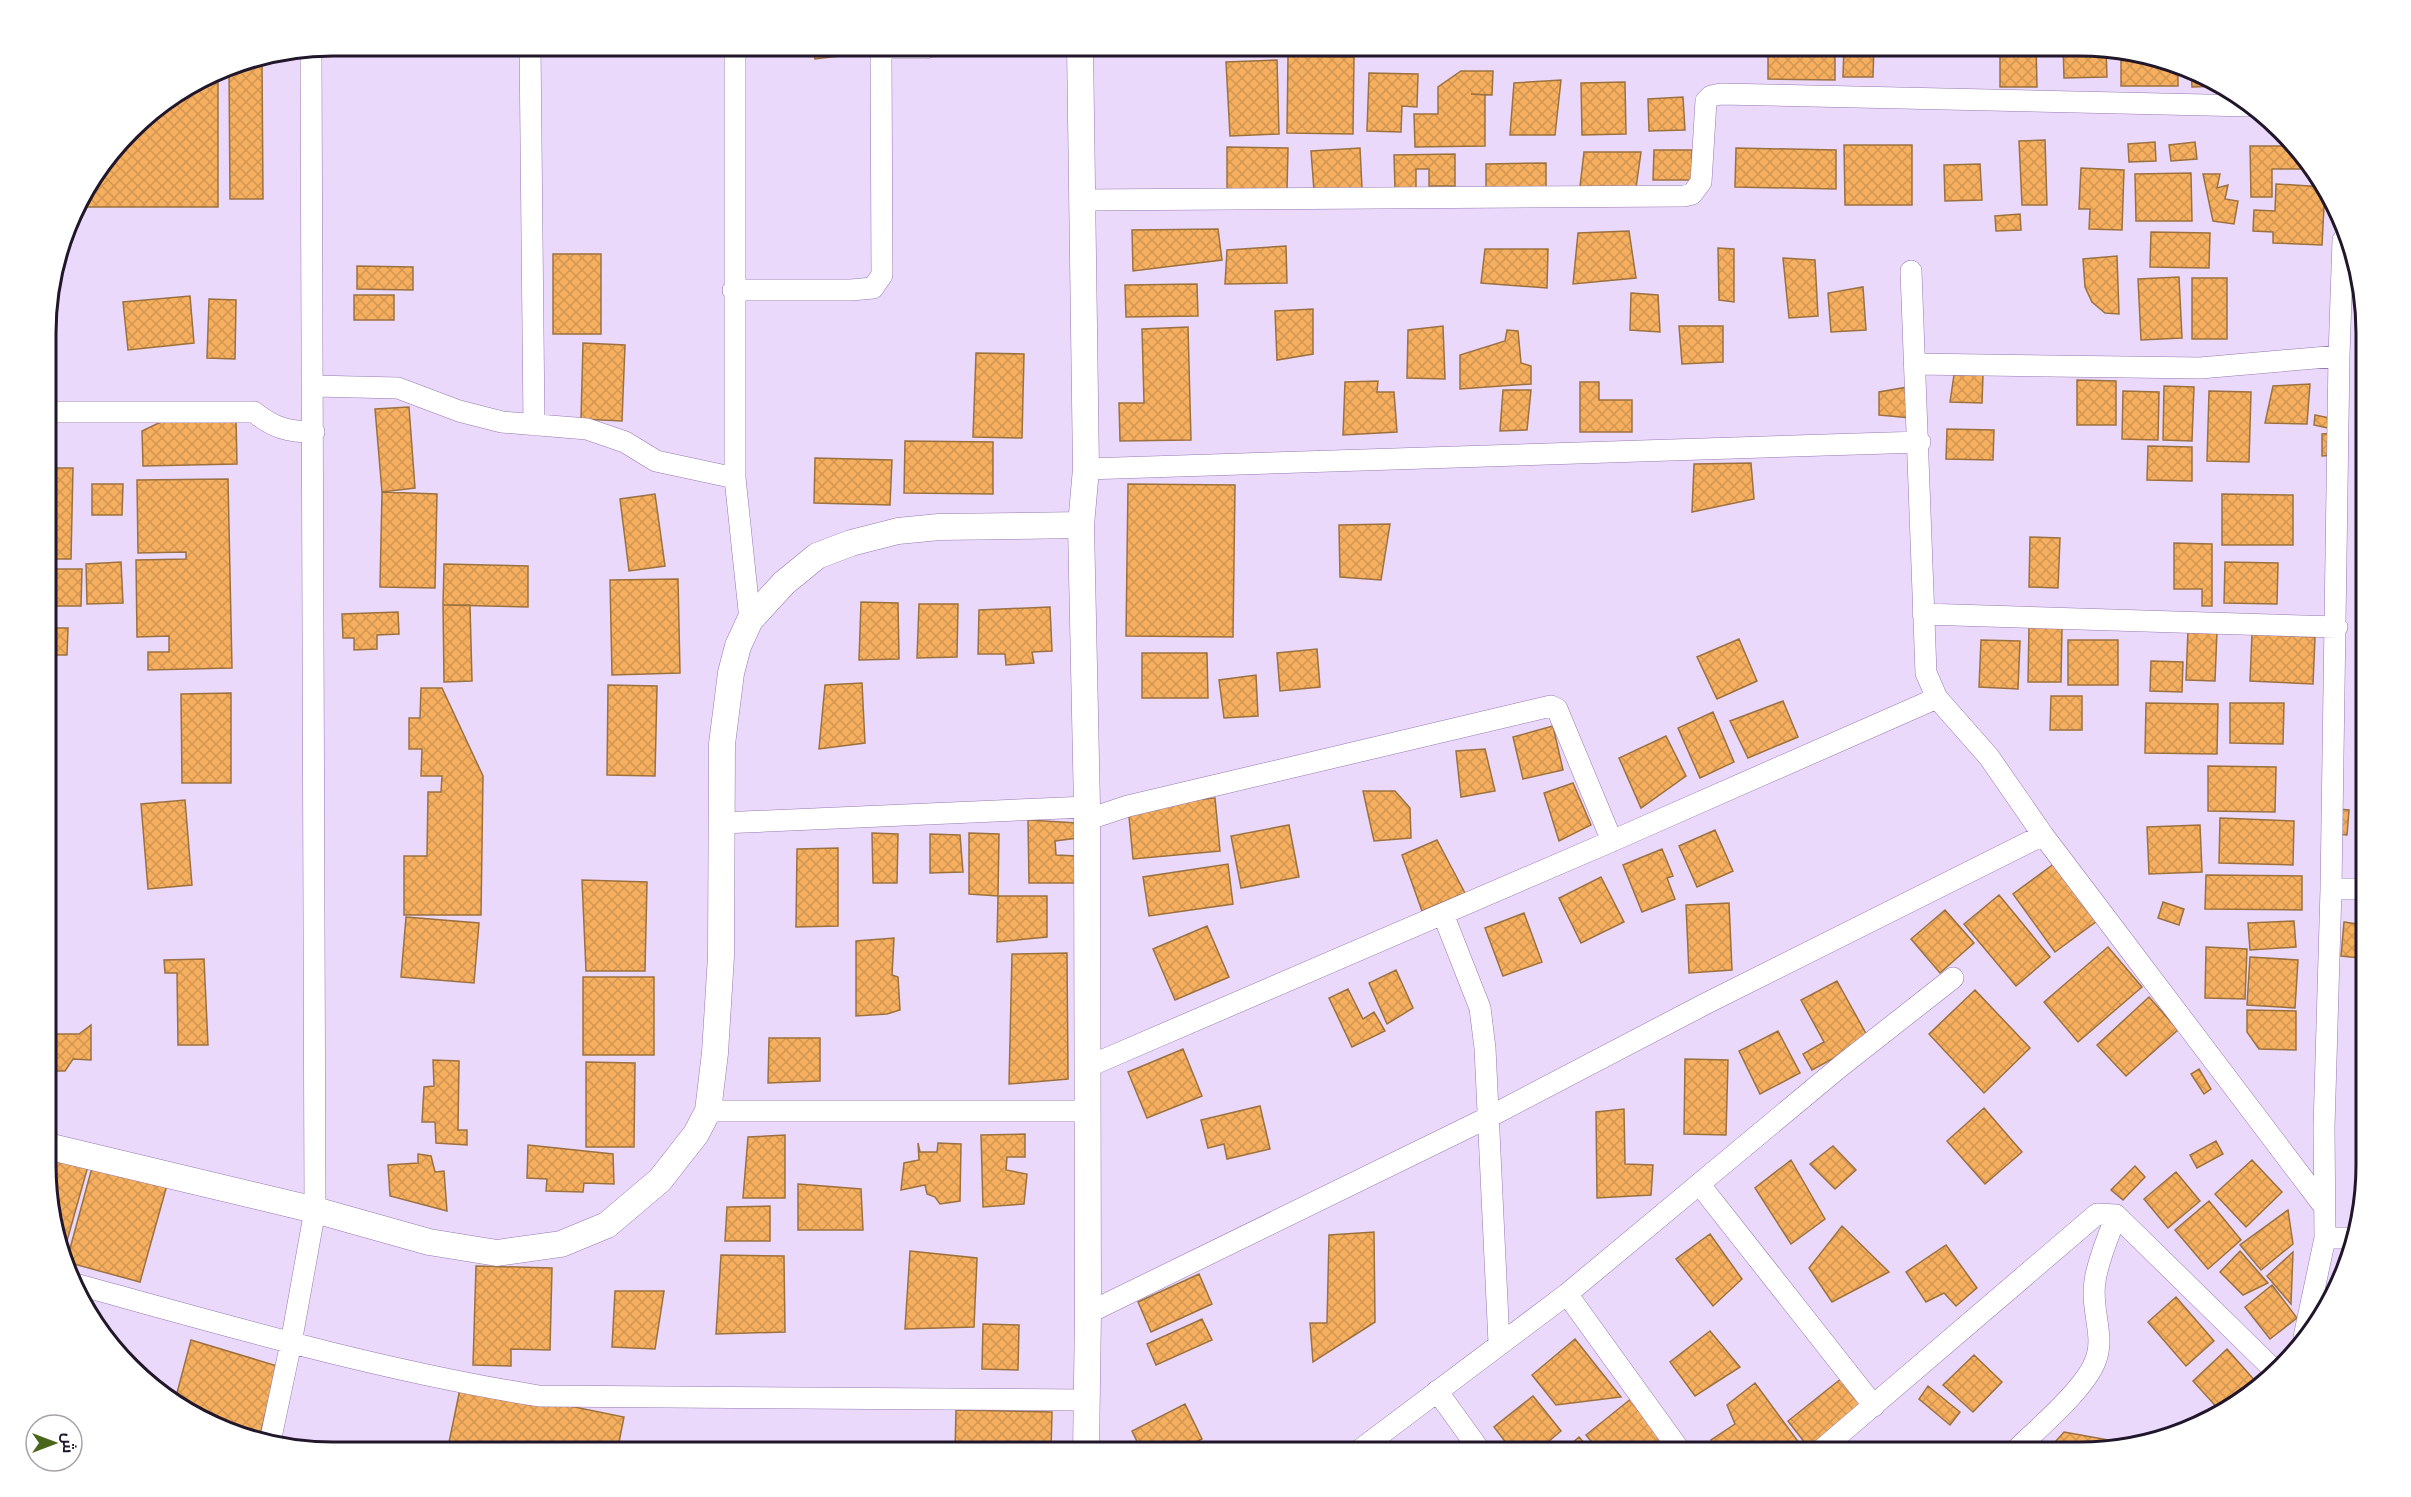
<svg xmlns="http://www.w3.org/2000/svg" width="2411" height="1497" font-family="Overpass,Cairo,sans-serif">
  <defs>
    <pattern id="building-cross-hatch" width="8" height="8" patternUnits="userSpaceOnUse" patternTransform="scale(1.5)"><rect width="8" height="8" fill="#f5af5e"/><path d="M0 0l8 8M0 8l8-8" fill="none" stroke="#d29652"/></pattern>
  </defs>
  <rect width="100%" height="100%" fill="#ebd9fc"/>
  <path fill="url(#building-cross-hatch)" stroke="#9c7140" stroke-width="1.5" d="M 354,45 L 420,45 L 420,49 L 354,49 Z
    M 813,45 L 846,45 L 847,55 L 815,59 Z
    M 1768,45 L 1835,45 L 1835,80 L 1768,79 Z
    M 1844,45 L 1874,45 L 1873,77 L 1843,77 Z
    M 2000,45 L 2036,45 L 2037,87 L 2000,87 Z
    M 2063,45 L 2106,50 L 2107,77 L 2064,78 Z
    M 2121,52 L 2170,60 L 2178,64 L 2178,86 L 2121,86 Z
    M 1288,56 L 1354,57 L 1353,134 L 1287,133 Z
    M 262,59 L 263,199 L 230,199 L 229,66 Z
    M 1277,60 L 1279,134 L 1230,136 L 1226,62 Z
    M 218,70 L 218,207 L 74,207 L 143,117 Z
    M 2191,70 L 2223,86 L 2192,87 Z
    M 1461,71 L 1493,71 L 1492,95 L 1471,94 L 1485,95 L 1485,146 L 1415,147 L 1414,114 L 1438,114 L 1438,87 Z
    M 1369,73 L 1418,74 L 1417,107 L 1402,106 L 1401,132 L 1367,131 Z
    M 1561,80 L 1555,135 L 1510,135 L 1514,83 Z
    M 1625,82 L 1626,134 L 1582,135 L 1581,83 Z
    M 1683,97 L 1685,130 L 1649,131 L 1648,99 Z
    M 2045,140 L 2047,205 L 2022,205 L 2019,141 Z
    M 2155,142 L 2156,161 L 2129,162 L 2128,144 Z
    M 2195,142 L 2197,159 L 2171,161 L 2169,145 Z
    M 1844,145 L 1912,145 L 1912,205 L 1845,205 Z
    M 2250,146 L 2287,146 L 2308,169 L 2272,169 L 2272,197 L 2251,197 Z
    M 1227,147 L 1288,148 L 1287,191 L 1227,190 Z
    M 1360,148 L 1362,188 L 1314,191 L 1311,151 Z
    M 1736,148 L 1836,150 L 1836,189 L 1735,187 Z
    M 1654,150 L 1692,150 L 1692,180 L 1653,180 Z
    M 1584,152 L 1641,152 L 1635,195 L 1579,195 Z
    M 1455,154 L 1455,186 L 1429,186 L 1429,169 L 1416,169 L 1416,189 L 1395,189 L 1394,155 Z
    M 1546,163 L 1546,194 L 1486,195 L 1486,164 Z
    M 1980,164 L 1982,200 L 1945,201 L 1944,165 Z
    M 2081,168 L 2124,170 L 2122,230 L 2089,229 L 2090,209 L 2079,209 Z
    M 2191,173 L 2192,221 L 2136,221 L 2135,174 Z
    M 2203,174 L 2220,174 L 2217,188 L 2228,185 L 2225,199 L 2238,201 L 2234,224 L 2213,221 Z
    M 2276,184 L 2325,187 L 2322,245 L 2273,243 L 2273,232 L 2253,231 L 2254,210 L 2275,211 Z
    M 2020,214 L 2021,230 L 1996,231 L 1995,216 Z
    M 1218,229 L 1222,260 L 1133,271 L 1132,230 Z
    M 1629,231 L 1636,278 L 1573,284 L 1578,233 Z
    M 2151,232 L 2210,233 L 2209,268 L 2150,267 Z
    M 1286,246 L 1287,283 L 1225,284 L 1227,250 Z
    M 1718,248 L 1734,249 L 1734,302 L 1719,300 Z
    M 1485,249 L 1548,249 L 1547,288 L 1481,283 Z
    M 553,254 L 601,254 L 601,334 L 553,334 Z
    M 2117,256 L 2119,314 L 2105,313 L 2092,302 L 2085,287 L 2083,259 Z
    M 1783,258 L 1815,260 L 1818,316 L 1789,318 Z
    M 357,266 L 413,267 L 413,290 L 357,289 Z
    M 2179,277 L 2182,338 L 2141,340 L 2138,279 Z
    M 2192,278 L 2227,278 L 2227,339 L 2192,339 Z
    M 1197,284 L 1198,316 L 1126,317 L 1125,285 Z
    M 1863,287 L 1866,330 L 1831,332 L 1828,293 Z
    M 1631,293 L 1658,295 L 1660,332 L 1630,330 Z
    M 354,295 L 394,295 L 394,320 L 354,320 Z
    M 190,296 L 194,343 L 128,350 L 123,302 Z
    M 209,299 L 236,300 L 235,359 L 207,358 Z
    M 1313,309 L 1313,354 L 1277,360 L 1275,311 Z
    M 1443,326 L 1445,379 L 1407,378 L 1408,330 Z
    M 1679,326 L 1723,326 L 1723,362 L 1682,364 Z
    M 1188,327 L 1191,440 L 1120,441 L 1119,403 L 1144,403 L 1142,329 Z
    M 1507,330 L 1518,331 L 1521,363 L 1531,366 L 1531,384 L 1460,389 L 1460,355 L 1505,341 Z
    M 583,343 L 625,345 L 622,421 L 581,419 Z
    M 976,353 L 1024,354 L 1022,438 L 973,437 Z
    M 1954,375 L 1983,375 L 1982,403 L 1950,402 Z
    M 2077,380 L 2116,381 L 2116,425 L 2077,425 Z
    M 1378,381 L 1377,392 L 1394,392 L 1397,432 L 1343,435 L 1345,382 Z
    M 1580,382 L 1599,382 L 1599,400 L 1632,400 L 1632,432 L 1580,432 Z
    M 2310,384 L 2307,424 L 2265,423 L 2273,386 Z
    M 2164,386 L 2194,387 L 2192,441 L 2163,440 Z
    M 1908,387 L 1911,418 L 1879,415 L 1879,392 Z
    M 1503,390 L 1531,390 L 1527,430 L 1500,431 Z
    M 2123,391 L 2159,392 L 2158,440 L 2122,439 Z
    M 2209,391 L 2251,392 L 2249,462 L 2207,461 Z
    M 409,407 L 415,488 L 382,492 L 375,409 Z
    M 2315,415 L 2330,418 L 2328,428 L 2314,425 Z
    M 236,418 L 237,464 L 143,466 L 142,431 L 165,420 Z
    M 1947,429 L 1994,430 L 1993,460 L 1946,459 Z
    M 2337,433 L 2338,455 L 2322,456 L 2322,434 Z
    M 905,441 L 993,442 L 993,494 L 904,493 Z
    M 2148,446 L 2192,447 L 2192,481 L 2147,480 Z
    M 815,458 L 892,460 L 890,505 L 814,503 Z
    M 1751,463 L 1754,499 L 1692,512 L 1694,464 Z
    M 52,468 L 73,468 L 71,559 L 50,559 Z
    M 228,479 L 232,668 L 148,670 L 148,652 L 169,652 L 169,636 L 137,637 L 136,560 L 186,559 L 186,552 L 138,553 L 137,480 Z
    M 92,484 L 123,484 L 122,515 L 92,515 Z
    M 1128,484 L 1235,485 L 1233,637 L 1126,636 Z
    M 382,492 L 437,494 L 435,588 L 380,587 Z
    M 655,494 L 665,566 L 629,571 L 620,499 Z
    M 2222,494 L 2293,495 L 2293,545 L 2222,545 Z
    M 1390,524 L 1381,580 L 1340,577 L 1339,525 Z
    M 2030,537 L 2060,538 L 2058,588 L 2029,587 Z
    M 2174,543 L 2212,544 L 2212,606 L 2202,606 L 2202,589 L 2174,589 Z
    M 121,562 L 123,603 L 87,604 L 86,564 Z
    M 2225,562 L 2278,563 L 2277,604 L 2224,603 Z
    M 444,564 L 528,566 L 528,607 L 443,605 Z
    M 50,569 L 82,569 L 81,606 L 50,606 Z
    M 2362,574 L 2365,574 L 2365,640 L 2362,639 Z
    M 678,579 L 680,673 L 612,675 L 610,580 Z
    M 861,602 L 898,603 L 899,659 L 859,660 Z
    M 919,604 L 958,604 L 957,657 L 917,658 Z
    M 443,605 L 470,605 L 472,681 L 444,682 Z
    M 1050,607 L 1052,651 L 1032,652 L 1034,663 L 1006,665 L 1005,654 L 978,654 L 979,610 Z
    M 398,612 L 399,634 L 377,635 L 377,649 L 354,650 L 354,638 L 343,638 L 342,614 Z
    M 2029,626 L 2062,626 L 2061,682 L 2028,682 Z
    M 47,628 L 68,628 L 67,655 L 47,655 Z
    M 2188,630 L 2217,631 L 2215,681 L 2186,680 Z
    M 2252,634 L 2315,637 L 2313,684 L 2250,681 Z
    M 1739,639 L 1757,681 L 1717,699 L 1697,657 Z
    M 1981,640 L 2020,641 L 2018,689 L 1979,687 Z
    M 2068,640 L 2118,640 L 2118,685 L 2068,685 Z
    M 1317,649 L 1320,687 L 1280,691 L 1277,653 Z
    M 1142,653 L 1207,653 L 1208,698 L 1142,698 Z
    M 2151,661 L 2183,662 L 2182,692 L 2150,691 Z
    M 1256,675 L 1258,716 L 1224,718 L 1219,680 Z
    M 862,683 L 865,743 L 819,749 L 825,685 Z
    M 608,685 L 657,686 L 655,776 L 607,775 Z
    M 421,688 L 442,688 L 483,776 L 481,915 L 404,915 L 404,856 L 427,856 L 428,792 L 441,792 L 442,776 L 421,776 L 422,749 L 409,749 L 409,718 L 420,718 Z
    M 231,693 L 231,783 L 182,783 L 181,694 Z
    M 2051,696 L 2082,696 L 2082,730 L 2050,730 Z
    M 1783,701 L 1798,737 L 1748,758 L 1730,721 Z
    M 2146,703 L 2218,704 L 2217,754 L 2145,753 Z
    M 2230,703 L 2284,703 L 2283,744 L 2230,743 Z
    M 1713,712 L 1734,762 L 1700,778 L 1678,728 Z
    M 2360,717 L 2365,717 L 2365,779 L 2359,779 Z
    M 1553,726 L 1563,770 L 1523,779 L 1513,737 Z
    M 1666,736 L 1686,776 L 1641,808 L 1619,758 Z
    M 1485,749 L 1495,791 L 1461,797 L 1456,751 Z
    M 2208,766 L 2276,767 L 2275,812 L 2208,811 Z
    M 1573,783 L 1591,825 L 1559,841 L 1544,793 Z
    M 1363,791 L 1395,791 L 1410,808 L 1411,838 L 1374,841 Z
    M 1215,798 L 1220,851 L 1133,859 L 1128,806 Z
    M 185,800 L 192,885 L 148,889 L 141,804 Z
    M 2338,809 L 2349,810 L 2347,835 L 2335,834 Z
    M 2220,818 L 2294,821 L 2293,865 L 2219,863 Z
    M 1028,820 L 1077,823 L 1078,838 L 1055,841 L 1056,855 L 1077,856 L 1078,883 L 1029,883 Z
    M 1289,825 L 1299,877 L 1241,888 L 1231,836 Z
    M 2200,825 L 2202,872 L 2149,874 L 2147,827 Z
    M 1715,830 L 1733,871 L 1697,887 L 1679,846 Z
    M 872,833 L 898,834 L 897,883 L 873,883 Z
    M 969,833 L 999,834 L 998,896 L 969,894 Z
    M 930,834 L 960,835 L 963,872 L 930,873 Z
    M 1437,840 L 1465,893 L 1422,911 L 1402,855 Z
    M 838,848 L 838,926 L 796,927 L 797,849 Z
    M 1662,849 L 1673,876 L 1667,878 L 1675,899 L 1642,912 L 1623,865 Z
    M 2055,863 L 2097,921 L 2055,952 L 2013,894 Z
    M 1228,864 L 1233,904 L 1149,916 L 1143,877 Z
    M 2206,875 L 2302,876 L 2302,910 L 2205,909 Z
    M 1601,877 L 1624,922 L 1581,943 L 1559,898 Z
    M 582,880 L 647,882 L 645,971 L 586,971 Z
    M 1999,895 L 2050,957 L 2016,986 L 1964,924 Z
    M 998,896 L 1047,896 L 1047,937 L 997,942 Z
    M 2163,902 L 2184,909 L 2179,925 L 2158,918 Z
    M 1729,903 L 1732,970 L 1689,973 L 1686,905 Z
    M 1945,910 L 1974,943 L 1940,973 L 1911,939 Z
    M 1524,913 L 1542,962 L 1503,976 L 1485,928 Z
    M 406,917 L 479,923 L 474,983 L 401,977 Z
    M 2294,921 L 2296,947 L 2250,950 L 2248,923 Z
    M 2344,922 L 2364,925 L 2360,958 L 2341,956 Z
    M 1207,926 L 1229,977 L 1175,1000 L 1153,949 Z
    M 894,938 L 892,975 L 898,977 L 900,1010 L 887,1014 L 856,1016 L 856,941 Z
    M 2108,947 L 2142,987 L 2078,1042 L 2044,1002 Z
    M 2206,947 L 2247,949 L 2245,999 L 2205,998 Z
    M 1067,953 L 1068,1079 L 1009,1084 L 1012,954 Z
    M 2250,957 L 2298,960 L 2295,1008 L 2247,1005 Z
    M 204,959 L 208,1045 L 178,1045 L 177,973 L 165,973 L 164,960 Z
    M 1396,970 L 1413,1008 L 1387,1024 L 1369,983 Z
    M 583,977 L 654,977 L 654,1055 L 583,1055 Z
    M 1837,981 L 1869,1039 L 1812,1070 L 1803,1054 L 1824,1042 L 1801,1000 Z
    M 1348,989 L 1363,1019 L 1374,1012 L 1385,1031 L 1352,1047 L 1329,998 Z
    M 1975,990 L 2030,1048 L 1984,1093 L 1929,1034 Z
    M 2149,997 L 2178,1030 L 2126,1076 L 2097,1045 Z
    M 2247,1010 L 2296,1011 L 2296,1050 L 2259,1049 L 2247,1032 Z
    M 91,1025 L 91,1060 L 73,1059 L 65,1071 L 47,1071 L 47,1034 L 79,1034 Z
    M 1778,1031 L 1800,1073 L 1760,1094 L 1739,1051 Z
    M 769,1038 L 820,1038 L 820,1081 L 768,1083 Z
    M 1183,1049 L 1202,1096 L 1147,1118 L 1128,1072 Z
    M 1685,1059 L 1728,1060 L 1726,1135 L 1684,1134 Z
    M 433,1060 L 459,1061 L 458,1130 L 467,1130 L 467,1145 L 436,1143 L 435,1122 L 422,1122 L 424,1087 L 434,1086 Z
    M 586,1062 L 635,1063 L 634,1147 L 586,1147 Z
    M 2199,1069 L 2211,1089 L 2204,1094 L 2191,1074 Z
    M 1260,1106 L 1270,1149 L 1227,1159 L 1224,1144 L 1208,1148 L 1201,1120 Z
    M 1984,1108 L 2022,1152 L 1985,1184 L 1947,1141 Z
    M 1624,1109 L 1625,1164 L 1653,1165 L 1651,1195 L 1597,1198 L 1596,1112 Z
    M 1025,1134 L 1025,1157 L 1007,1157 L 1006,1170 L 1027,1174 L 1024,1204 L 983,1207 L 981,1135 Z
    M 785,1135 L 785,1198 L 743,1198 L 748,1137 Z
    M 2216,1141 L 2223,1154 L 2197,1168 L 2190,1155 Z
    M 918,1143 L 920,1152 L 937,1152 L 938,1143 L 961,1144 L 960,1201 L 940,1204 L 935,1197 L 927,1194 L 925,1185 L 901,1190 L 904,1163 L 919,1160 Z
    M 528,1145 L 613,1154 L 614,1184 L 584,1183 L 583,1192 L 546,1191 L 547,1179 L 527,1178 Z
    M 1833,1146 L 1856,1170 L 1835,1189 L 1810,1164 Z
    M 418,1154 L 431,1156 L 435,1172 L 444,1171 L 447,1211 L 390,1196 L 388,1165 L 418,1163 Z
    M 47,1155 L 88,1166 L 65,1248 L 47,1202 Z
    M 1791,1160 L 1825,1219 L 1791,1244 L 1755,1188 Z
    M 2252,1160 L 2282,1192 L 2246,1227 L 2215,1194 Z
    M 93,1164 L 167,1185 L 140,1282 L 70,1263 L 68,1256 Z
    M 2135,1166 L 2145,1177 L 2123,1200 L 2111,1190 Z
    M 2176,1172 L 2200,1201 L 2168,1228 L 2144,1199 Z
    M 798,1184 L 861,1189 L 863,1230 L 798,1230 Z
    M 2209,1201 L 2241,1240 L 2208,1269 L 2175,1230 Z
    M 770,1206 L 770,1241 L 725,1241 L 727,1207 Z
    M 2288,1210 L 2293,1244 L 2261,1270 L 2240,1245 Z
    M 1842,1226 L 1889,1272 L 1832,1302 L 1809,1268 Z
    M 1374,1232 L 1375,1322 L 1313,1362 L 1310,1323 L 1327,1323 L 1329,1235 Z
    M 1710,1234 L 1742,1279 L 1713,1306 L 1676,1259 Z
    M 1946,1245 L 1977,1288 L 1956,1306 L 1944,1293 L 1926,1302 L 1906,1272 Z
    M 910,1251 L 977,1258 L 974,1327 L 905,1329 Z
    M 2240,1251 L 2268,1283 L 2243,1295 L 2220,1272 Z
    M 2293,1252 L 2291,1304 L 2267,1276 Z
    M 721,1255 L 784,1256 L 785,1332 L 716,1334 Z
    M 476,1266 L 552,1268 L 550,1350 L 511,1349 L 511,1366 L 473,1365 Z
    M 1199,1274 L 1212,1304 L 1151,1332 L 1138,1302 Z
    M 2272,1285 L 2297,1318 L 2270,1339 L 2245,1307 Z
    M 615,1291 L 664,1291 L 655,1349 L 612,1347 Z
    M 2176,1297 L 2214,1341 L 2186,1366 L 2148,1322 Z
    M 1202,1319 L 1212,1340 L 1156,1365 L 1147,1344 Z
    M 983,1324 L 1019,1325 L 1018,1370 L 982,1369 Z
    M 1710,1331 L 1740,1367 L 1695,1396 L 1670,1362 Z
    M 1575,1339 L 1621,1397 L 1556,1405 L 1532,1375 Z
    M 191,1340 L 277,1366 L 259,1440 L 241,1437 L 174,1404 Z
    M 2227,1349 L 2256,1382 L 2222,1413 L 2193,1381 Z
    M 1974,1355 L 2002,1382 L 1973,1412 L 1943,1385 Z
    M 1842,1378 L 1862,1405 L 1809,1448 L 1788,1421 Z
    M 1755,1383 L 1805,1451 L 1804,1451 L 1720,1452 L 1711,1440 L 1735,1424 L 1727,1405 Z
    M 461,1384 L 624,1417 L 617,1452 L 447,1452 Z
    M 1928,1386 L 1960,1412 L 1950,1425 L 1919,1399 Z
    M 1533,1396 L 1561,1431 L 1536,1452 L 1513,1452 L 1494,1427 Z
    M 1632,1398 L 1666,1441 L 1653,1452 L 1600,1452 L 1586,1435 Z
    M 1185,1404 L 1202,1439 L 1177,1452 L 1142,1452 L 1132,1431 Z
    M 956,1410 L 1052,1412 L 1051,1452 L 955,1452 Z
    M 2064,1432 L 2125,1443 L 2097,1451 L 2047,1451 Z
    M 1579,1437 L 1592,1452 L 1562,1452 Z
    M 738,1447 L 738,1452 L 703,1452 L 703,1448 Z"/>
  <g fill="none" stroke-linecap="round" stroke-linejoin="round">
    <defs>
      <path id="minor" d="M 530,45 L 534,425
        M 735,45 L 735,478 L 750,620
        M 1082,200 L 1684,196 L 1692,194 L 1701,182 L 1706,101 L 1711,96 L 1721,94 L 2250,106
        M 1911,271 L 1926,673 L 1937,698 L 1989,757 L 2043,835 L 2323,1205
        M 733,290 L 851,290 L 873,288 L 882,275 L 881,53 L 886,48 L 926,48 L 926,45
        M 1916,364 L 2200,368 L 2339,356
        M 314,386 L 398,388 L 459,411 L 502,422 L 587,429 L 625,442 L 656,461 L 735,478
        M 47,412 L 254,412 C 274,428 288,432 314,432
        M 1086,469 L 1920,442
        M 1923,614 L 2337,627
        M 1086,820 L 1128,806 L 1551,706 L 1557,709 L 1612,841
        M 721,823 L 1087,807
        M 2331,889 L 2365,889
        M 1443,914 L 1480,1008 L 1485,1048 L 1499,1343
        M 1087,1067 L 1612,841 L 1937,698
        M 708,1111 L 1087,1111
        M 1700,1185 L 1874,1406
        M 2325,1238 L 2354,1238
        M 79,1285 C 231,1327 383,1371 539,1396 L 1085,1400
        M 1567,1294 L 1681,1452
        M 1088,1313 L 1487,1118 L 1705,1004 L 2043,835
        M 2304,1337 L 2325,1238 L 2324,1128 L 2331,889 L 2339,356 L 2343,240
        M 1437,1391 L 1481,1452
        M 270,1442 L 291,1343 L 315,1210 L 311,49
        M 1820,1451 L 2097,1214 L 2116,1215
        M 2015,1451 C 2037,1429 2083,1391 2095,1362 C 2106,1336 2090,1310 2095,1281 C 2098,1259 2109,1236 2116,1215 L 2271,1367
        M 1357,1452 L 1567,1294 L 1841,1066 L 1953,978"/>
      <path id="tertiary" d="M 1080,45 L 1086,469 L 1081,525 L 1087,807 L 1088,1313 L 1086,1452
        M 47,1146 L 315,1210 L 429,1242 L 497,1253 L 561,1244 L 607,1225 L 660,1180 L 696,1134 L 708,1111 L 715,1053 L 721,956 L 722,744 L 731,673 L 738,646 L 750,620 L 784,583 L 817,556 L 851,543 L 898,531 L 939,527 L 1081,525"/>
    </defs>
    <use href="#minor" stroke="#9679af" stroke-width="22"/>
    <use href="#tertiary" stroke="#9679af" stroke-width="27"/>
    <use href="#minor" stroke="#fff" stroke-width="21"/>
    <use href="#tertiary" stroke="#fff" stroke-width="26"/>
  </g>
  <path d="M0 0H2411V1497H0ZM333 56H2079A277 277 0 0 1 2356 333V1165A277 277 0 0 1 2079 1442H333A277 277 0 0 1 56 1165V333A277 277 0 0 1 333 56Z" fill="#fff" fill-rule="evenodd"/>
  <path fill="none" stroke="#21162a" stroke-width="3" d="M333 56H2079A277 277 0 0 1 2356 333V1165A277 277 0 0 1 2079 1442H333A277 277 0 0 1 56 1165V333A277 277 0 0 1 333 56Z"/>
  <g transform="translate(54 1443) rotate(90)"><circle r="28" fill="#ffffff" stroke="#a6a2aa" stroke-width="1.5"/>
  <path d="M0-4.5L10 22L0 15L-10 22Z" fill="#49661a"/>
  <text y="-9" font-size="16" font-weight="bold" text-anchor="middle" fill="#21162a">ش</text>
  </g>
</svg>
